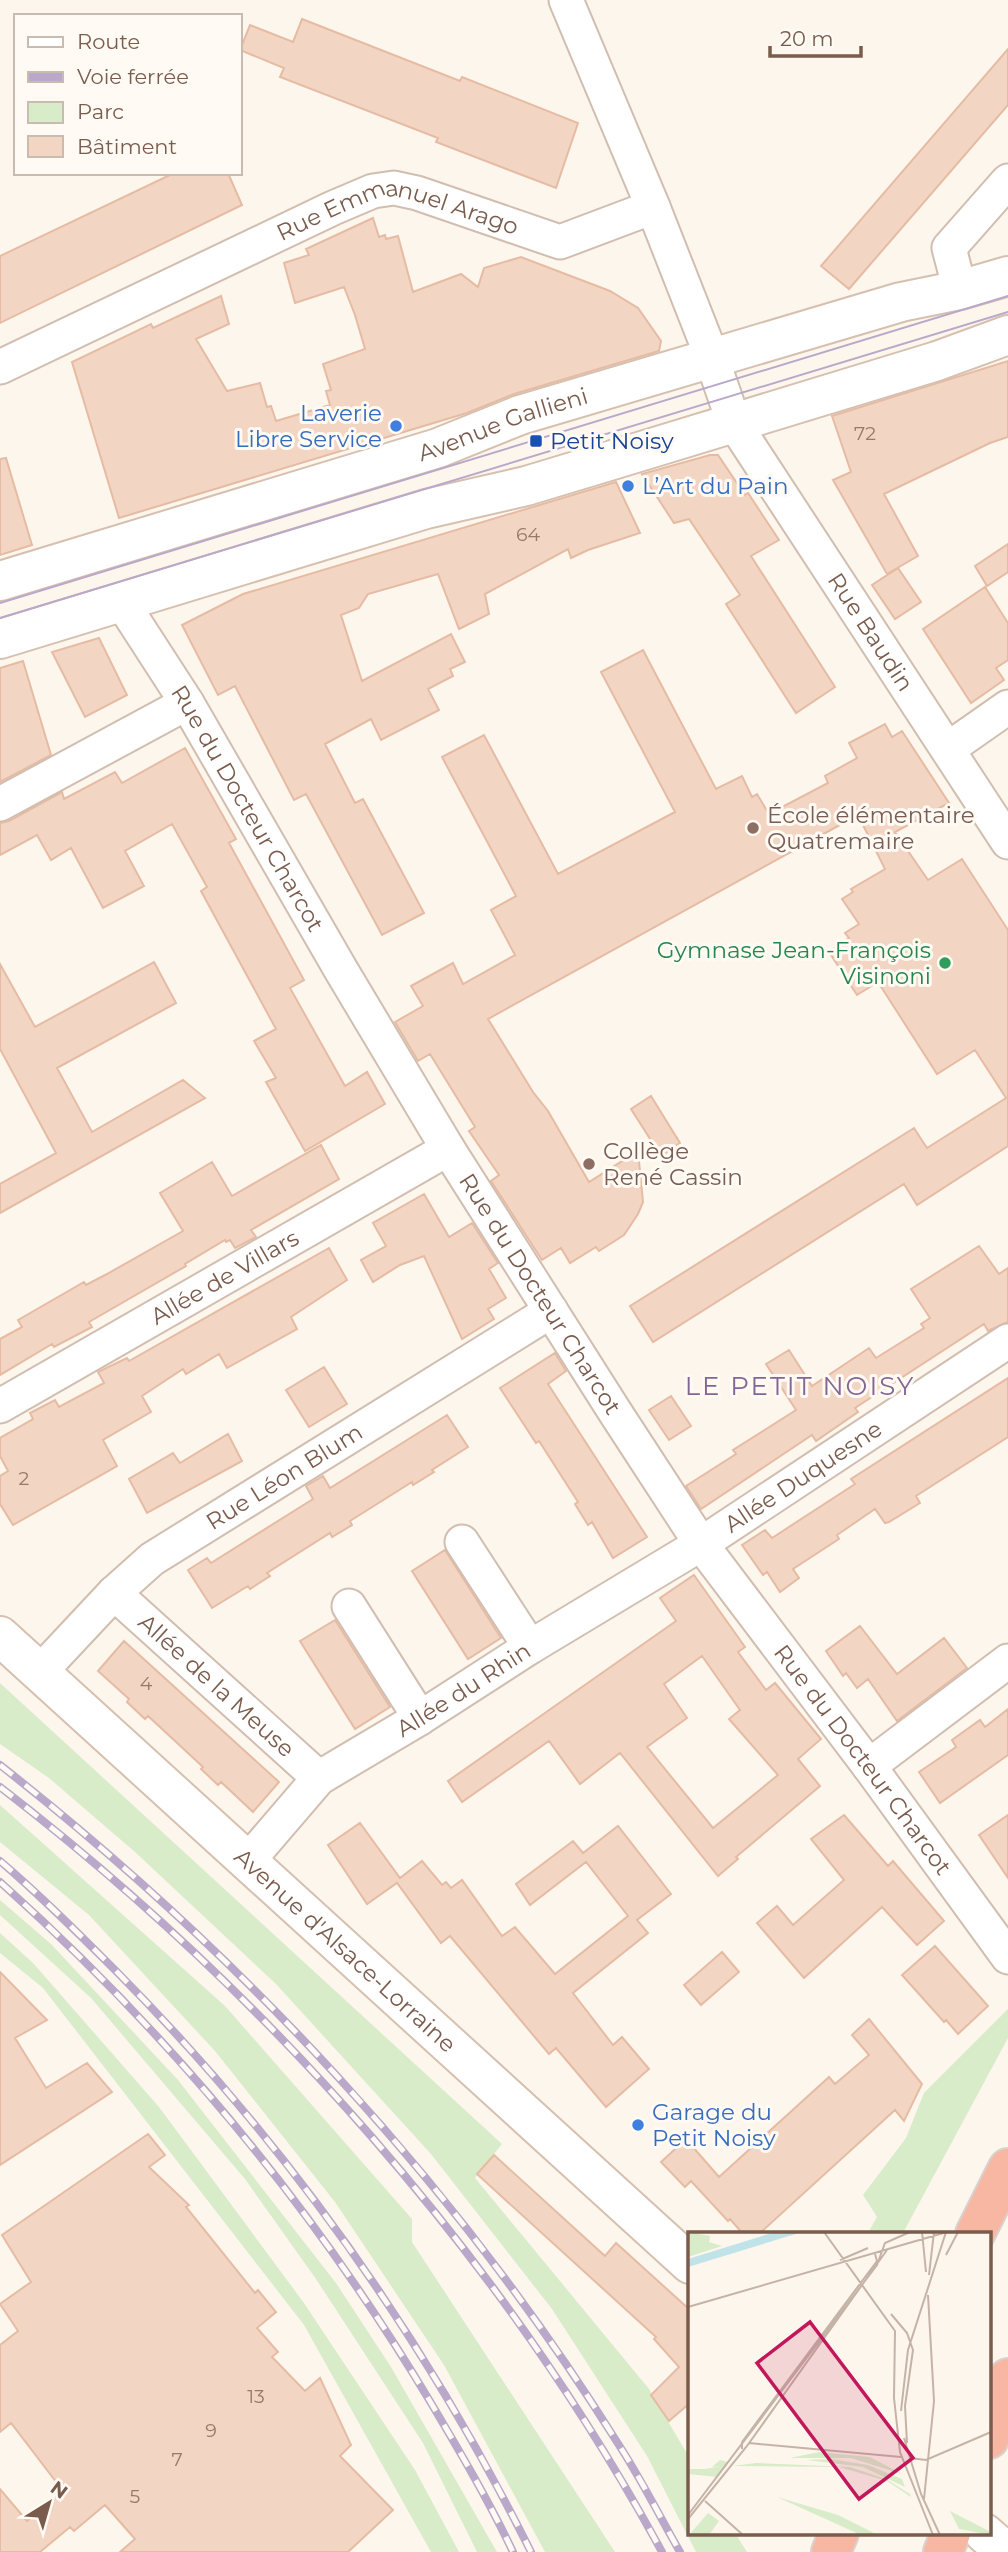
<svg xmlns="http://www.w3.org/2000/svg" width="1008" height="2552" font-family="Montserrat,sans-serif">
  <rect width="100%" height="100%" fill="#fdf6ec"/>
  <path fill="#d8ecc9" d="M 0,1683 L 502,2144 L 475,2178 L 649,2389 L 689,2457 L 690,2533 L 735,2533 L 747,2552 L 696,2552 L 647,2456 L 552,2309 L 431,2154 L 276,1984 L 135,1852 L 49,1778 L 0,1744 Z
    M 0,1805 L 225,2006 L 412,2219 L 412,2242 L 615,2552 L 545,2552 L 444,2365 L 335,2202 L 215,2051 L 89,1915 L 0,1842 Z
    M 0,1900 L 51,1944 L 178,2080 L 336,2283 L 391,2367 L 497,2552 L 477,2552 L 423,2443 L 316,2279 L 245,2179 L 91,1998 L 0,1915 Z
    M 0,1933 L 33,1963 L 159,2107 L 304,2303 L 415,2470 L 459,2552 L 431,2552 L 304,2325 L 43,1988 L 0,1953 Z
    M 1008,2009 L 1008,2038 L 903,2233 L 868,2233 L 877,2217 L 863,2195 L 906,2138 L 924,2093 Z"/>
  <path fill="#f3d5c3" stroke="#e6bba3" stroke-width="2" fill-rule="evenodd" d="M 302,19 L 460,81 L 462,77 L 578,123 L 556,188 L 436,142 L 438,138 L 280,77 L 284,68 L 240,50 L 250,25 L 293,42 Z
    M 1008,49 L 1008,105 L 849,289 L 821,266 Z
    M 174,173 L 228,173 L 242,205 L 0,323 L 0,256 Z
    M 373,218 L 379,237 L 385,235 L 386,239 L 398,236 L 413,292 L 461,274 L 478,287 L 484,268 L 521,257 L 610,291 L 638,308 L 661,341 L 659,351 L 514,394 L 467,413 L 417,428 L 119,518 L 72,362 L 151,324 L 153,328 L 221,296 L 229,324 L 196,339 L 227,391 L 260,383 L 267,407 L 271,406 L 276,421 L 330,405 L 326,391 L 331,390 L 323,364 L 365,349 L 355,315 L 344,287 L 295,303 L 284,263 L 309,255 L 306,249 Z
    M 1008,361 L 1008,437 L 990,443 L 884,494 L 918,556 L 887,574 L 833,480 L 851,472 L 832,416 Z
    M 710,455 L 718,455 L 745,495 L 748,493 L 779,540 L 751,556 L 835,687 L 796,713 L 726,604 L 740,595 L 689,519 L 674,523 L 642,474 Z
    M 6,458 L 32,545 L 0,555 L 0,459 Z
    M 616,482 L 640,533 L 588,550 L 571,558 L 568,549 L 485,594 L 489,614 L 459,629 L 438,574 L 368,594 L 359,608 L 341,615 L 362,681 L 451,634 L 465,662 L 450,669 L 453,676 L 428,689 L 439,710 L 381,740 L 371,719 L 325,744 L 355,803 L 363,799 L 424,913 L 382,935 L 306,794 L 294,800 L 235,686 L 218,695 L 182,625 L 243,594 Z
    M 1008,544 L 1008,572 L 987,586 L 975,566 Z
    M 898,568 L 921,602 L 895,619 L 872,585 Z
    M 985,587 L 1008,623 L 1008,660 L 996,668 L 1004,680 L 971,703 L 923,629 Z
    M 99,638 L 127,695 L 85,717 L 52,652 Z
    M 643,650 L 716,789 L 742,776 L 752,797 L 757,794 L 769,814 L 828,783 L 825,776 L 857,758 L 849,743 L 885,724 L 892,737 L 902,731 L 949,803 L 895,832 L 928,880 L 962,859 L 1008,930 L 1008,1146 L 917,1205 L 904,1184 L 653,1342 L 630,1306 L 914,1128 L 927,1148 L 1006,1098 L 975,1050 L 937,1074 L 878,982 L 857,995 L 829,952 L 849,938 L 845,933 L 859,924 L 842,899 L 853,892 L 851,889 L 885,869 L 858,815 L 488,1019 L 533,1092 L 548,1111 L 589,1182 L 638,1151 L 643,1202 L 638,1214 L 624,1235 L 599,1251 L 596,1247 L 570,1263 L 561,1248 L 542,1260 L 491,1181 L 499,1175 L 469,1131 L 475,1127 L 430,1054 L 418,1061 L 395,1022 L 423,1006 L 411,986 L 453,963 L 463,984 L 515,955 L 491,910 L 516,896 L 442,757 L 484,735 L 558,874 L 675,812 L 601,672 Z
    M 23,661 L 51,755 L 0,782 L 0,668 Z
    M 185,748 L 236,839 L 229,843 L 304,980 L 290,988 L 345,1086 L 367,1072 L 385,1104 L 305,1151 L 266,1082 L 276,1078 L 254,1041 L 276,1029 L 201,891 L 207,887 L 172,824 L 125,851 L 144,886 L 103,908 L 71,848 L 51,860 L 37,835 L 0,855 L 0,823 L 9,821 L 62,792 L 64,799 L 115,772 L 122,783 Z
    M 154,962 L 176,1003 L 57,1068 L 92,1132 L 183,1080 L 205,1098 L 0,1213 L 0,1184 L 56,1153 L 0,1049 L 0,964 L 35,1027 Z
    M 651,1096 L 680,1143 L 661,1156 L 631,1109 Z
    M 321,1145 L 339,1179 L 251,1230 L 256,1237 L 235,1248 L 230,1240 L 226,1242 L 225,1240 L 185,1264 L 186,1266 L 89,1322 L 92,1327 L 54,1347 L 52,1344 L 0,1375 L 0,1339 L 22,1327 L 18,1320 L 84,1282 L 86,1285 L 107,1274 L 183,1231 L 160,1193 L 212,1162 L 232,1196 Z
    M 424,1194 L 449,1237 L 472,1223 L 498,1263 L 489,1269 L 506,1298 L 488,1309 L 494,1319 L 462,1339 L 424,1256 L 400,1265 L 373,1282 L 361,1260 L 386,1246 L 373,1223 Z
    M 979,1246 L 999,1274 L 1008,1268 L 1008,1322 L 988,1331 L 984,1324 L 855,1408 L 858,1412 L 816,1441 L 812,1435 L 701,1509 L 686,1486 L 736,1454 L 733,1450 L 796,1410 L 766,1364 L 789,1350 L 812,1386 L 869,1348 L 876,1358 L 924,1328 L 921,1324 L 930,1318 L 911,1289 Z
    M 329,1248 L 347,1280 L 291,1317 L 297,1329 L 227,1368 L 219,1354 L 186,1374 L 183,1369 L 142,1396 L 151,1412 L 103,1440 L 117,1466 L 13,1525 L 0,1504 L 0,1476 L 8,1471 L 0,1456 L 0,1438 L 33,1419 L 30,1413 L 55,1400 L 59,1407 L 104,1383 L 98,1372 L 127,1358 L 129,1361 Z
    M 555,1353 L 566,1371 L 548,1384 L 647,1537 L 613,1558 L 592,1522 L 588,1525 L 575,1504 L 578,1502 L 539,1441 L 536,1443 L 500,1388 Z
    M 324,1367 L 347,1404 L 309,1427 L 286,1390 Z
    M 1008,1378 L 1008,1437 L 916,1496 L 920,1503 L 889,1522 L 885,1523 L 875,1509 L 837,1535 L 839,1539 L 793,1569 L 799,1578 L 780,1592 L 767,1572 L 763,1575 L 742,1545 L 765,1530 L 772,1538 L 855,1484 L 851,1479 Z
    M 671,1396 L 691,1426 L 669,1440 L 649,1410 Z
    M 447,1415 L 468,1447 L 432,1470 L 434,1472 L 413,1485 L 412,1482 L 350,1521 L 352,1525 L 332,1537 L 330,1533 L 267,1573 L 270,1576 L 250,1589 L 248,1586 L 212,1608 L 188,1570 L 207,1558 L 211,1563 L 313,1499 L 306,1486 L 323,1476 L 330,1488 Z
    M 228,1434 L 242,1461 L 147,1513 L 129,1479 L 173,1453 L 180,1463 Z
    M 445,1550 L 501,1638 L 468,1659 L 412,1571 Z
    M 694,1575 L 745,1647 L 738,1652 L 766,1690 L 775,1683 L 821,1739 L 798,1759 L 820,1786 L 736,1857 L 738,1859 L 718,1876 L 620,1753 L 580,1784 L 549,1741 L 462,1802 L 448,1781 L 676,1621 L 660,1598 ZM 702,1656 L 740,1710 L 729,1719 L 778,1775 L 713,1828 L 647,1747 L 687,1718 L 664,1684 Z
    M 335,1620 L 390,1707 L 355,1729 L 300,1641 Z
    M 860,1626 L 897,1674 L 944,1638 L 967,1668 L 897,1721 L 868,1679 L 857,1688 L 846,1673 L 843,1676 L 826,1651 Z
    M 124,1641 L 279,1782 L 253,1812 L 221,1782 L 218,1785 L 201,1769 L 203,1767 L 148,1716 L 145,1719 L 127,1702 L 129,1699 L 98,1671 Z
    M 1008,1709 L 1008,1755 L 940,1803 L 919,1772 L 956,1747 L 952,1740 L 980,1720 L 985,1727 Z
    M 844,1815 L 888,1866 L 893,1861 L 944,1921 L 917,1945 L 882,1907 L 804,1978 L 757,1923 L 777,1906 L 793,1925 L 844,1880 L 811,1839 Z
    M 1008,1815 L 1008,1878 L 979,1835 Z
    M 360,1823 L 400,1878 L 422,1861 L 442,1885 L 446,1882 L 451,1888 L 462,1880 L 502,1936 L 515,1927 L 555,1974 L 628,1916 L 586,1862 L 530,1905 L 516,1884 L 573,1841 L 583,1853 L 618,1826 L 671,1894 L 637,1920 L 648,1933 L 573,1993 L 613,2045 L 622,2037 L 649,2069 L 606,2107 L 556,2048 L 549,2054 L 450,1936 L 441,1943 L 397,1883 L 367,1904 L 328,1845 Z
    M 935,1946 L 988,2006 L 958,2034 L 946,2020 L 944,2022 L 902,1975 Z
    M 722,1952 L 739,1972 L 701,2005 L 684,1985 Z
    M 0,1972 L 47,2020 L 15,2038 L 46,2088 L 87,2063 L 112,2092 L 0,2165 Z
    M 869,2019 L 922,2084 L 904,2121 L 895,2110 L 759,2234 L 743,2234 L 730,2219 L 728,2221 L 691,2181 L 685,2187 L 661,2162 L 686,2139 L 719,2177 L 829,2077 L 835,2084 L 869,2055 L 852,2035 Z
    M 148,2134 L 165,2155 L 149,2167 L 189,2205 L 186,2207 L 255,2293 L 258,2290 L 276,2312 L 257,2328 L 278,2352 L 272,2357 L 305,2391 L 320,2378 L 351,2445 L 340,2456 L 393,2510 L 348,2552 L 120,2552 L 135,2539 L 105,2505 L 74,2531 L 70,2527 L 40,2552 L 0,2552 L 0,2489 L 27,2521 L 63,2491 L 11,2423 L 0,2432 L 0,2345 L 18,2331 L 0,2304 L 31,2282 L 2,2235 Z
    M 494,2155 L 605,2256 L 616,2243 L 690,2310 L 690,2403 L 669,2421 L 651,2395 L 679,2367 L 654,2339 L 656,2337 L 477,2174 Z"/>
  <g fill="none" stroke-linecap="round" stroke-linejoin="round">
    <defs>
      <g id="street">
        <path id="s1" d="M 566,0 L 653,207 L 706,342 L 734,423 L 1008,842"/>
        <path d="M 960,290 L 949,248 L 1008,181"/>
        <path id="s2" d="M 0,367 L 333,208 L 373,191 L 394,188 L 417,193 L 560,242 L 653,207"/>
        <path id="s3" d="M 121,601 L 187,703 L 341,970 L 448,1149 L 615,1412 L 701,1544 L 869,1766 L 1008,1957"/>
        <path d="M 948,749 L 1008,707"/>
        <path d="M 0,804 L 187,703"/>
        <path id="s4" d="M 0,1406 L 448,1149"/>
        <path d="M 462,1542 L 530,1647"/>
        <path id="s5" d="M 114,1593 L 319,1778"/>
        <path d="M 349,1606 L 420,1718"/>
        <path id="s6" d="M 40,1672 L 114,1593 L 152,1559 L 551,1311"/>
        <path d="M 869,1766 L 1008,1661"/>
        <path id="s7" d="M 247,1862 L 319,1778 L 420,1718 L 530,1647 L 701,1544 L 1008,1341"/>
      </g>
      <g id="secondary">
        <path id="s8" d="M 0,581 L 438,448 L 520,415 L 901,302 L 960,290 L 1008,276"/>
        <path d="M 0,639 L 426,509 L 526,486 L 619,458 L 937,361 L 1008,335"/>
        <path id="s9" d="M 0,1636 L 690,2264"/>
        <path d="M 984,2533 L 1006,2552"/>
      </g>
      <path id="highway" d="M 975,2234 L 1008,2168
        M 989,2439 L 999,2413 L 1008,2378
        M 831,2552 L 839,2533
        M 943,2552 L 951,2533"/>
    </defs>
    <use href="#street" stroke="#d1beb0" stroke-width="37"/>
    <use href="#secondary" stroke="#d6c0b0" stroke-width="42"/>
    <use href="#highway" stroke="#dad1cd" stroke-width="42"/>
    <use href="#street" stroke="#fff" stroke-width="33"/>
    <use href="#secondary" stroke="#fff" stroke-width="38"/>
    <use href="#highway" stroke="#f7b7a3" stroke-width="38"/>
    <path stroke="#b9a8c9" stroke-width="2" d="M 0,603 L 1008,296
      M 0,618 L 1008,312"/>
    <defs>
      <path id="rail" d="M 0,1765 C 241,1954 454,2182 617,2442 C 640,2477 659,2515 680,2552
        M 0,1787 C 266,1992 502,2257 662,2552
        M 0,1861 C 40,1895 78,1933 115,1970 C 284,2140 424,2337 531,2552
        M 0,1882 C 169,2033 315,2209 431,2403 C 460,2452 489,2501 513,2552"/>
    </defs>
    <use href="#rail" stroke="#b9a8c9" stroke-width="8"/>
    <use href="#rail" stroke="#fffaf3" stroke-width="5" stroke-dasharray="16" stroke-linecap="butt"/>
  </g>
  <g fill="#3f7fe0" stroke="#fffaf3" stroke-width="2.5">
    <circle cx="396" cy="426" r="7"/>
    <circle cx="628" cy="486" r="7"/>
    <circle cx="638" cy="2125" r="7"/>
  </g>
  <rect fill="#1a4fb4" stroke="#fffaf3" stroke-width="2.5" x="529" y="434" width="14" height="14" rx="3.5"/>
  <g fill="#8d6e63" stroke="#fffaf3" stroke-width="2.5">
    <circle cx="753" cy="828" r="7"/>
    <circle cx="589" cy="1164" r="7"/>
  </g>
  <circle fill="#2e9e5b" stroke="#fffaf3" stroke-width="2.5" cx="945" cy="963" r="7"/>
  <g text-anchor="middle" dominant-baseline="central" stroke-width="6" stroke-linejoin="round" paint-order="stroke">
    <g font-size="19" fill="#987a6a">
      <text x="865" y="433">72</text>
      <text x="528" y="534">64</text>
      <text x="24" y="1478">2</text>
      <text x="146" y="1683">4</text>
      <text x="256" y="2396">13</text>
      <text x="211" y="2430">9</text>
      <text x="177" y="2459">7</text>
      <text x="135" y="2496">5</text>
    </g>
    <g font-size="23" fill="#7a5c4d" stroke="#fffaf3">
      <text stroke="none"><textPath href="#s2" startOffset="436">Rue Emmanuel Arago</textPath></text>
      <text stroke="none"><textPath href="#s8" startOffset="527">Avenue Gallieni</textPath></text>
      <text stroke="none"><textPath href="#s1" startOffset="705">Rue Baudin</textPath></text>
      <text stroke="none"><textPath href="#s3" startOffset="243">Rue du Docteur Charcot</textPath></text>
      <text stroke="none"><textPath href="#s4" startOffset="259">Allée de Villars</textPath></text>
      <text stroke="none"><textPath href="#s3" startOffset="810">Rue du Docteur Charcot</textPath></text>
      <text stroke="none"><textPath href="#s6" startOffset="315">Rue Léon Blum</textPath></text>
      <text stroke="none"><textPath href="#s7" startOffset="681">Allée Duquesne</textPath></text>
      <text stroke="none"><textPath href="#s5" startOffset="138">Allée de la Meuse</textPath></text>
      <text stroke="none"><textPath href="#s7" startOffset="280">Allée du Rhin</textPath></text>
      <text stroke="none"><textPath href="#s3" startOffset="1377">Rue du Docteur Charcot</textPath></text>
      <text stroke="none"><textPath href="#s9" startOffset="467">Avenue d'Alsace-Lorraine</textPath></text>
    </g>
    <g font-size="23" fill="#366cbe" stroke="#fffaf3" text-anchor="start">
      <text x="382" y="413" text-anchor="end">Laverie<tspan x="382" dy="26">Libre Service</tspan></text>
      <text x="642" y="486">L’Art du Pain</text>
      <text x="652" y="2112">Garage du<tspan x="652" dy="26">Petit Noisy</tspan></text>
    </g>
    <g font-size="23" fill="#164399" stroke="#fffaf3" text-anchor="start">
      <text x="550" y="441">Petit Noisy</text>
    </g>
    <g font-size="23" fill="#785e54" stroke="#fffaf3" text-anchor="start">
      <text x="767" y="815">École élémentaire<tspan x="767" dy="26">Quatremaire</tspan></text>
      <text x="603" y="1151">Collège<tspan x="603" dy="26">René Cassin</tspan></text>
    </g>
    <g font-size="23" fill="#27864d" stroke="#fffaf3" text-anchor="end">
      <text x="931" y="950">Gymnase Jean-François<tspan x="931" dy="26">Visinoni</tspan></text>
    </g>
    <g font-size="26" letter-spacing="2" fill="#846695" stroke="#fffaf3">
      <text x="800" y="1386">LE PETIT NOISY</text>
    </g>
  </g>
  <g transform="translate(688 2232)">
    <rect width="303" height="303" fill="#fdf6ec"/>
    <path d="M 0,0 L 22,4 L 21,10 L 34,14 L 0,25 ZM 131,220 L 182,225 L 214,242 L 163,226 L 102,226 ZM 143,227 L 180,233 L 214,247 L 217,255 L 175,235 L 119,228 ZM 32,228 L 40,230 L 29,245 L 0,242 L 0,237 L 17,237 L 34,234 L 24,235 ZM 68,231 L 162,235 L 198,247 L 222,262 L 223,265 L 199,249 L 151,235 L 45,234 ZM 89,265 L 150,283 L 190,303 L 173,303 ZM 262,279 L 303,300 L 303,303 L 271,297 ZM 20,281 L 31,289 L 21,303 L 1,303 Z" fill="#d8ecc9"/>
    <path d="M 87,0 L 114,0 L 0,35 L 0,27 Z" fill="#bfe3e8"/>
    <path fill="none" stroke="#c5b3a7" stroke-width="2" d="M 136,0 L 207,99 L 206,166 L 212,220 L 245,303M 234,0 L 238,40M 258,23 L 270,0M 152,28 L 180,16M 241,43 L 246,0M 0,75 L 259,0M 203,82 L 219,101 L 225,118 L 217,174 L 219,211M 213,179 L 220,118 L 258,0M 216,206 L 233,262 L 252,303M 61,211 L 213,225M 54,217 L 54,210 L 189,29 L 187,22M 221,226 L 238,228 L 303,200M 236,267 L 246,169 L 240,63M 17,269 L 55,303M 0,283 L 189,33 L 197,11 L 222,0M 0,287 L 59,214 L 199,18"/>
    <path fill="#c2185b" fill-opacity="0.15" stroke="#c2185b" stroke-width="3.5" d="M 122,90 L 225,226 L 171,267 L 69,131 Z"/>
    <rect width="303" height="303" fill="none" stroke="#7a5c4d" stroke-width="3.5"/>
  </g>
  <rect x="14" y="14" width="228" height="161" fill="#fffaf3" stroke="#cabbb1" stroke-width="2"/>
  <rect x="28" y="37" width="35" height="10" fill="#ffffff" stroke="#cabbb1" stroke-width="2"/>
  <text x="77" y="49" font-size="21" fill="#7a5c4d">Route</text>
  <rect x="28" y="72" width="35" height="10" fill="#b9a8c9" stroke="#cabbb1" stroke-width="2"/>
  <text x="77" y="84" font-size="21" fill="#7a5c4d">Voie ferrée</text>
  <rect x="28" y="102" width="35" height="21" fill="#d8ecc9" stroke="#cabbb1" stroke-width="2"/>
  <text x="77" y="119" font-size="21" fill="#7a5c4d">Parc</text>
  <rect x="28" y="136" width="35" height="21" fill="#f3d5c3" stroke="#cabbb1" stroke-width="2"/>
  <text x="77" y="154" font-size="21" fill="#7a5c4d">Bâtiment</text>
  <g transform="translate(49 2503) rotate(37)" stroke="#fffaf3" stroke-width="5" paint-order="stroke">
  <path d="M0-5L12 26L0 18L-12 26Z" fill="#7a5c4d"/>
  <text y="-10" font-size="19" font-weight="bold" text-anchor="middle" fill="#7a5c4d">N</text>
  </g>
  <path d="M770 46v10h91v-10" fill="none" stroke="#7a5c4d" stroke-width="3.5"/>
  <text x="780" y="46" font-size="21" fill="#7a5c4d" stroke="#fffaf3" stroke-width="5" paint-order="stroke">20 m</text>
</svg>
